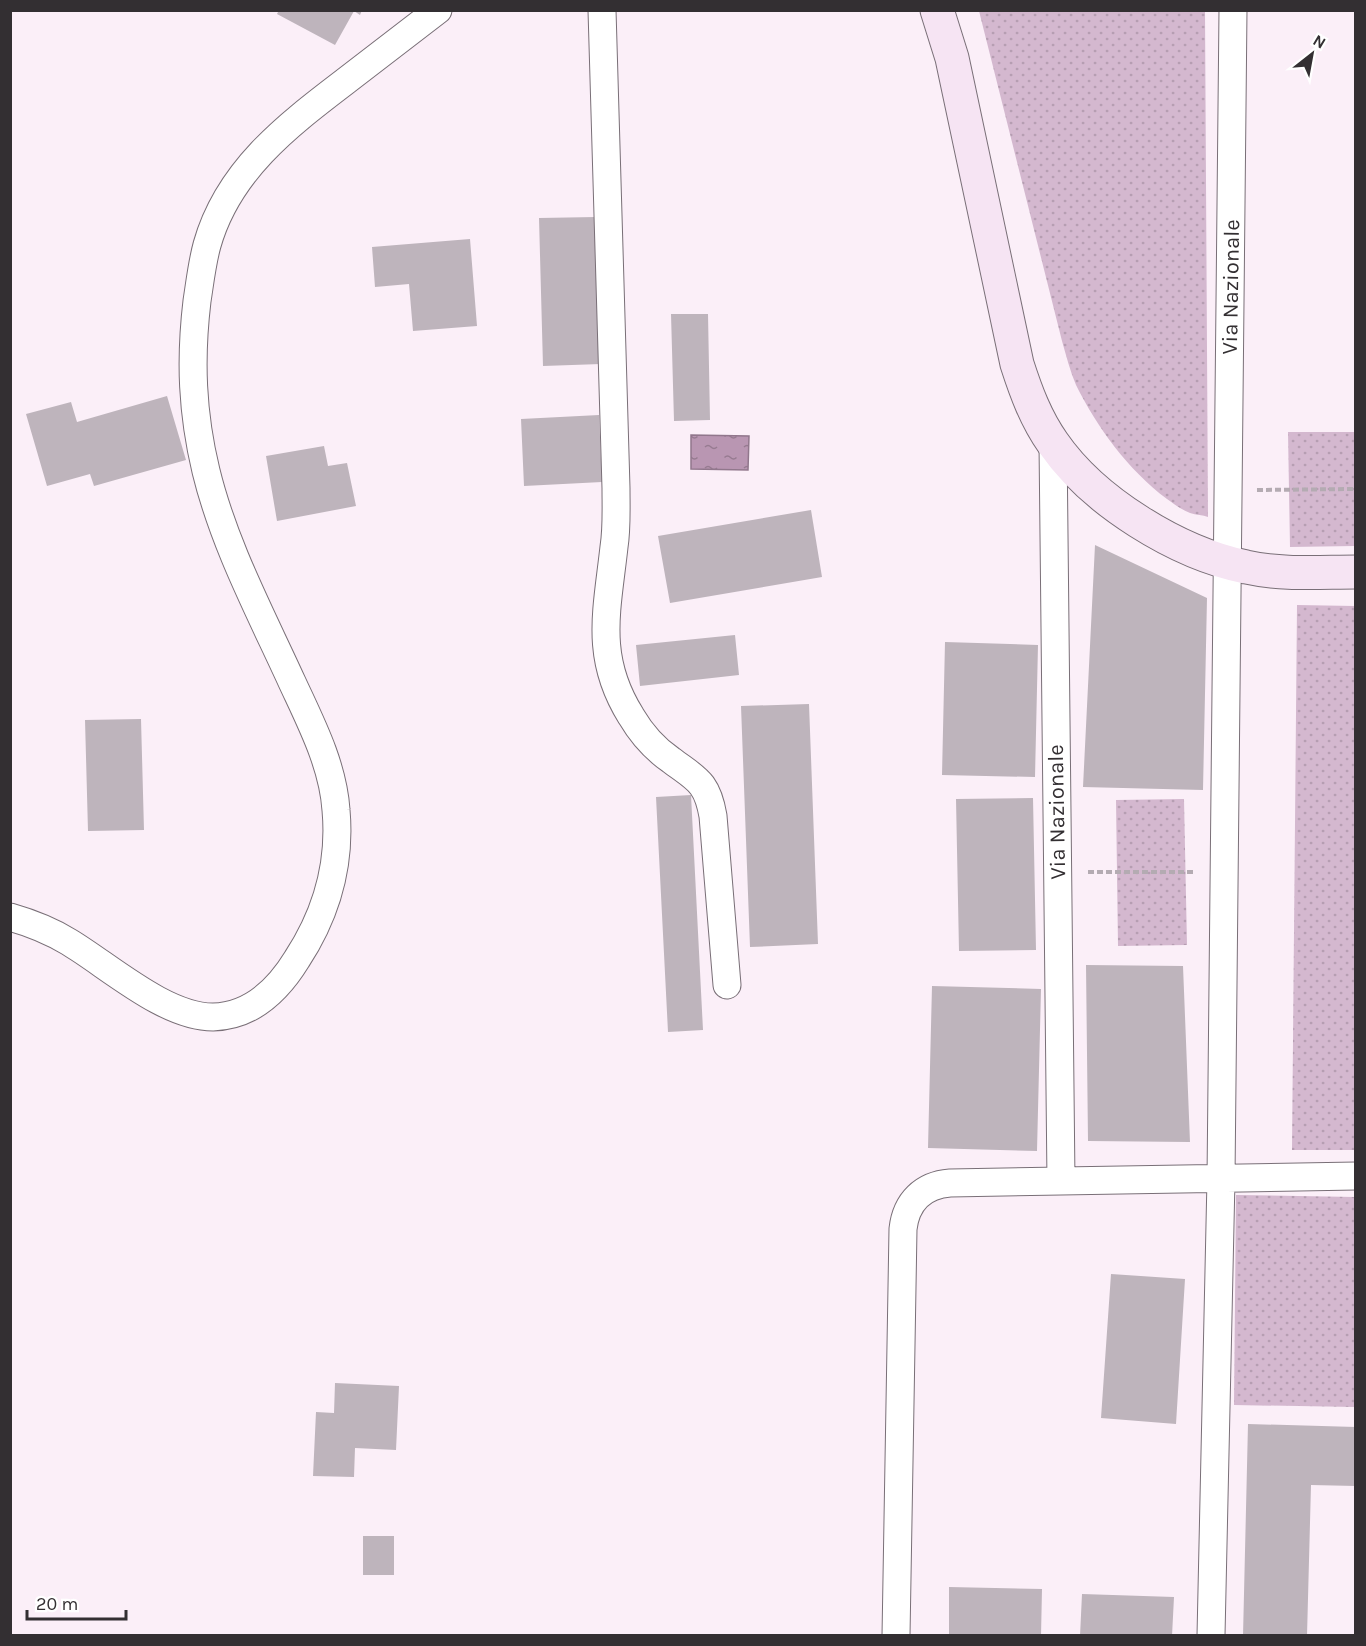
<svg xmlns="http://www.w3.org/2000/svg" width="1366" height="1646" font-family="Karla,sans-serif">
  <defs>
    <pattern id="grass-dots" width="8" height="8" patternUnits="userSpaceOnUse" patternTransform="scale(1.5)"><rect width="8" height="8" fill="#d4b8cf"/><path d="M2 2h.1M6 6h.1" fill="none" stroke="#b69eb2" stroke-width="1.8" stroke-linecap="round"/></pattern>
    <pattern id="water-ripples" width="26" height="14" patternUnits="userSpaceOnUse" patternTransform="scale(1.5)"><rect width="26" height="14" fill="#b996b2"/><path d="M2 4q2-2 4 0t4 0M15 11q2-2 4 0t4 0" fill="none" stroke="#977b91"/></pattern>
  </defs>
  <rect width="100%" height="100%" fill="#fbeff8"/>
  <path fill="url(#grass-dots)" d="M 979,11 L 1205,11 L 1208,517 C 1203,515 1196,515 1190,513 C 1182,510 1174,504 1167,499 C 1128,470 1097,427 1076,385 C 1070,371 1066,355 1062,341 Z
    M 1355,432 L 1355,546 L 1290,547 L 1288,432 Z
    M 1297,605 L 1355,606 L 1355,1150 L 1292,1150 Z
    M 1184,799 L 1187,945 L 1118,946 L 1116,800 Z
    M 1236,1195 L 1355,1197 L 1355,1407 L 1234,1405 Z"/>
  <path fill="url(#water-ripples)" stroke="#91778c" stroke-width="1.5" d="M 691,435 L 749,436 L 748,470 L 691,469 Z"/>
  <path fill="#beb4bc" d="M 279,10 L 362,10 L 360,15 L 354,11 L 335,45 L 277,14 Z
    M 596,217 L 601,364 L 543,366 L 539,218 Z
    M 470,239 L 477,326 L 413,331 L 409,284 L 375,287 L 372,247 Z
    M 671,314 L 708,314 L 710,420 L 674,421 Z
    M 167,396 L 186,460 L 94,486 L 90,474 L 47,486 L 26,414 L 71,402 L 77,422 Z
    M 599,415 L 602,482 L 524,486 L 521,419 Z
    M 324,446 L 328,466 L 347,463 L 356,506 L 277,521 L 266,456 Z
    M 811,510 L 822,577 L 670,603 L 658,536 Z
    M 1095,545 L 1207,598 L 1203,790 L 1083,787 Z
    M 735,635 L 739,675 L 640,686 L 636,645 Z
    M 945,642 L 1038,645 L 1035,777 L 942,775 Z
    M 809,704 L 818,944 L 750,947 L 741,706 Z
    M 141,719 L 144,830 L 88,831 L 85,720 Z
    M 691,795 L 703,1030 L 668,1032 L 656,797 Z
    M 1033,798 L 1036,950 L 959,951 L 956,799 Z
    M 1086,965 L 1183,966 L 1190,1142 L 1088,1141 Z
    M 932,986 L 1041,989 L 1037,1151 L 928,1148 Z
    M 1111,1274 L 1185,1279 L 1176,1424 L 1101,1418 Z
    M 335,1383 L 399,1386 L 396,1450 L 355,1448 L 354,1477 L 313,1476 L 316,1412 L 334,1413 Z
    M 1248,1424 L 1356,1427 L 1356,1486 L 1311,1485 L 1307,1636 L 1243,1636 Z
    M 363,1536 L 394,1536 L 394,1575 L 363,1575 Z
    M 949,1587 L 1042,1589 L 1041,1636 L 949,1636 Z
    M 1082,1594 L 1174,1597 L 1172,1636 L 1080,1636 Z"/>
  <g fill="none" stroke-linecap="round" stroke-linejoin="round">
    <defs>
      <path id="street" d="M 602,10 L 616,488 C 616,508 617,528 614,547 C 607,611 594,657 631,716 C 641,733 655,749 671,760 C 696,779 707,781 713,816 L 727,985
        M 1053,443 L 1061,1181
        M 10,917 C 31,923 51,931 69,942 C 109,966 165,1017 213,1017 C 252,1016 278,990 297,959 C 327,913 341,865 336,810 C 333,765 311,723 292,682 C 261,614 224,545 206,471 C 192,413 190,360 197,301 C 200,282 202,263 207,245 C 228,170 288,125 347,80 C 378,56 408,33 438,10
        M 896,1636 L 903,1229 C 906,1202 923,1185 950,1183 L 1356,1176
        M 1211,1636 L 1221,1179 L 1233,10"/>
      <path id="secondary" d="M 937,10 L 952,58 L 1017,364 C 1026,392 1036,419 1053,443 C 1093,501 1177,553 1246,567 C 1281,575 1319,572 1356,572"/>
    </defs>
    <use href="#street" stroke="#796f77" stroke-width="29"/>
    <use href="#secondary" stroke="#796f77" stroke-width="35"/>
    <path stroke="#b4abb2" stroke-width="4" stroke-dasharray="6 3" stroke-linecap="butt" d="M 1257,490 L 1356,489
      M 1088,872 L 1194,872"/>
    <use href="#street" stroke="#fff" stroke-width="27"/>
    <use href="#secondary" stroke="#f6e4f3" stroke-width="33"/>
  </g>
  <g text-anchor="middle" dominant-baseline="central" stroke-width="5" stroke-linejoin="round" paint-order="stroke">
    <g font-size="22" fill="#332f32" stroke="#fff">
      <text transform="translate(1231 287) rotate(-89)">Via Nazionale</text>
      <text transform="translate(1057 812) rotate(-91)">Via Nazionale</text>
    </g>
  </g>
  <rect width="1366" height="1646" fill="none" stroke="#332f32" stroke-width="24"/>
  <g transform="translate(1312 54) rotate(31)" stroke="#ffffff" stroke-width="4.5" paint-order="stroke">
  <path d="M0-4.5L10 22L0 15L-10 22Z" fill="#332f32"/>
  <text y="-9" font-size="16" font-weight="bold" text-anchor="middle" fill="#332f32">N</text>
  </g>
  <path d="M27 1610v9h99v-9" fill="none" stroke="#332f32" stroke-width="3"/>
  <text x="36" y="1610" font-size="18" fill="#332f32" stroke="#ffffff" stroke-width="4.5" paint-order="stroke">20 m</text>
</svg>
